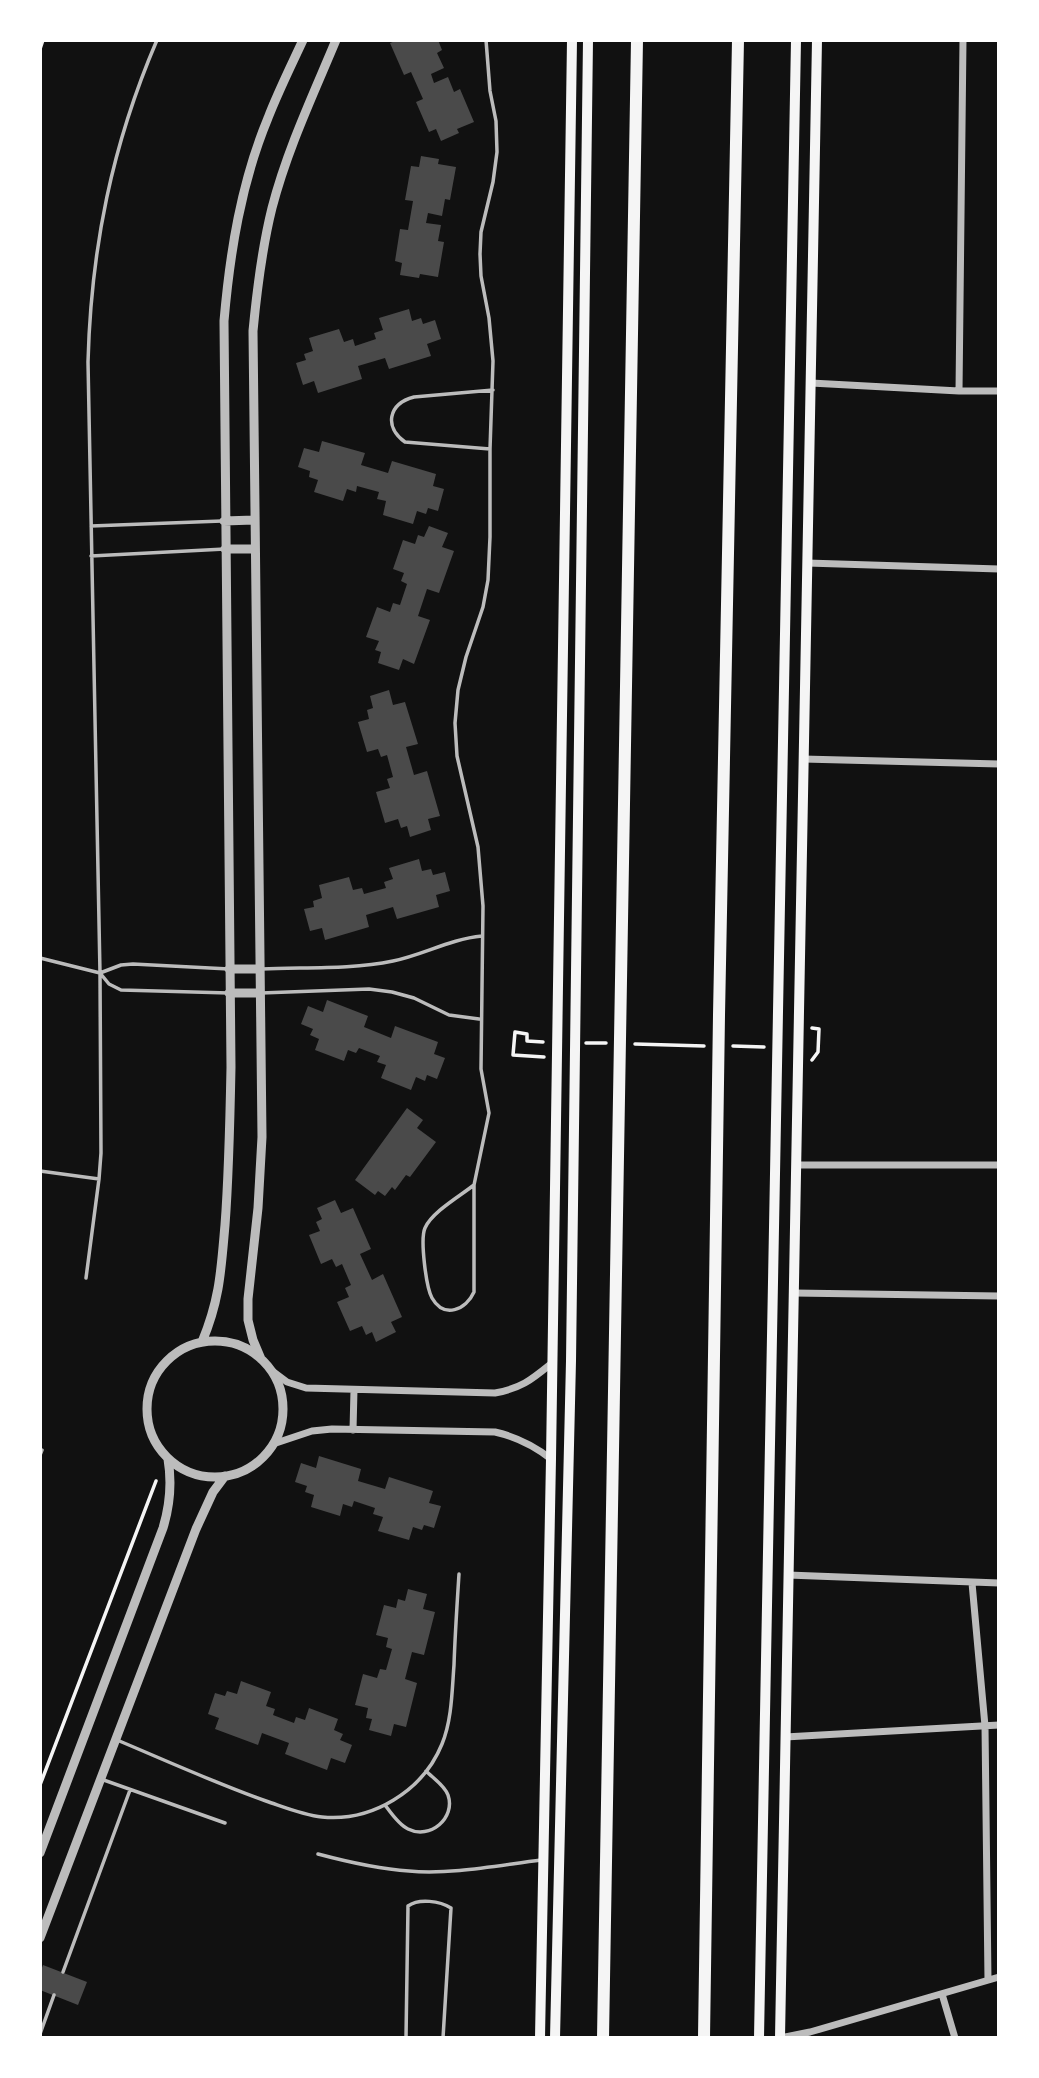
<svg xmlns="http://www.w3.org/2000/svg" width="1039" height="2078" font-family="'Noto Sans',sans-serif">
  <rect width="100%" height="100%" fill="#111"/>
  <path fill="#4a4a4a" d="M 398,40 L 438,40 L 442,50 L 437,53 L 444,68 L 431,74 L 434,83 L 448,77 L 454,92 L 460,89 L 474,122 L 457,129 L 459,133 L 441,141 L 436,129 L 429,132 L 416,102 L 423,99 L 411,72 L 404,75 L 390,43 Z
    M 421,156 L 439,159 L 438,164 L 456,167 L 450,200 L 445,199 L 442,216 L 428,213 L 426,223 L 441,225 L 438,241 L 444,242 L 438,277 L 420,274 L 419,278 L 400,275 L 402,263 L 395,261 L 400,229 L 408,230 L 413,201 L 405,200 L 411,166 L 419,167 Z
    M 409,309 L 412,321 L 421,318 L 423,324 L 435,320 L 441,339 L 427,344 L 431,356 L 389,369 L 385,358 L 358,366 L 362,379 L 318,393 L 314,381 L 303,385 L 296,363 L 306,360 L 304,354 L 313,351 L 309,338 L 339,329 L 344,342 L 353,339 L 355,346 L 376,339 L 374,333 L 383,330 L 379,318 Z
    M 322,441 L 365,453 L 361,465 L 388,473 L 392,461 L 436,474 L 433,486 L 444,489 L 438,511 L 428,508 L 426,514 L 417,511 L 413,524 L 383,515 L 386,501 L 377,499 L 379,492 L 357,486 L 356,492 L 347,489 L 343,501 L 314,492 L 318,480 L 309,477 L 310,471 L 298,467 L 304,448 L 319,452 Z
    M 429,526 L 448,533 L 442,547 L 454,551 L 439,593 L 427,589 L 418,616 L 430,620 L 414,664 L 403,659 L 399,670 L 378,663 L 381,652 L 375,650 L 379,641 L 366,637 L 377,607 L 390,612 L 393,603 L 400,605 L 407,584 L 401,581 L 404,573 L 393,569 L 403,540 L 415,544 L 418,535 L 424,537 Z
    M 389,690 L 393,705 L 405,702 L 418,744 L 406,747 L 414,775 L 427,771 L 440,816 L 428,819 L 431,830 L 410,837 L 407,826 L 401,828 L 398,819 L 385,823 L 376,792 L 390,788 L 387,779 L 393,777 L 387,755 L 381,757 L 378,749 L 367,752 L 358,722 L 369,719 L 367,710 L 373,708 L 370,696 Z
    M 419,859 L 422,871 L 431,869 L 433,875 L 445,872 L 450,891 L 436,895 L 439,907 L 397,919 L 393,907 L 366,915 L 369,927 L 325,940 L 322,928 L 310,931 L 304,909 L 314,907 L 313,901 L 322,898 L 319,885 L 349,877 L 353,890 L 362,888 L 364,894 L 386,888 L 384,882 L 393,879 L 389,868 Z
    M 327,1000 L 368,1016 L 364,1027 L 391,1038 L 395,1026 L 438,1042 L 434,1054 L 445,1058 L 437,1079 L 427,1075 L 425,1081 L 416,1077 L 411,1090 L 381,1078 L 386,1065 L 377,1062 L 380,1056 L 359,1048 L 356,1053 L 348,1050 L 344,1061 L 315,1050 L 319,1039 L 310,1035 L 313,1029 L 301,1024 L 308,1006 L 323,1012 Z
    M 407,1108 L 423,1120 L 417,1128 L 436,1142 L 410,1177 L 406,1175 L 395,1190 L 392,1187 L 385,1196 L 378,1191 L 375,1195 L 355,1180 Z
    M 335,1200 L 341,1213 L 353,1208 L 371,1249 L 360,1254 L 372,1280 L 383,1274 L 402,1317 L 391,1322 L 396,1332 L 376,1342 L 372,1332 L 366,1335 L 362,1326 L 350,1331 L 337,1302 L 349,1297 L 345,1288 L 351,1285 L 342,1264 L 336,1267 L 332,1259 L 321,1264 L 309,1235 L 320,1231 L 316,1222 L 322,1219 L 317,1208 Z
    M 319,1456 L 361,1469 L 358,1481 L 385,1489 L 389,1477 L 433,1491 L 429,1503 L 441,1506 L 434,1528 L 424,1525 L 422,1530 L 413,1527 L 409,1540 L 378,1531 L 383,1517 L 373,1514 L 375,1508 L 354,1501 L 352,1507 L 343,1504 L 340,1516 L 311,1507 L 314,1495 L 305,1492 L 307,1486 L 295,1482 L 301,1463 L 316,1468 Z
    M 408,1589 L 427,1594 L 423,1609 L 435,1612 L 424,1655 L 412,1652 L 405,1679 L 417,1683 L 406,1727 L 394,1724 L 391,1736 L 369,1730 L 372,1719 L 366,1718 L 368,1708 L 355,1705 L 363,1674 L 377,1678 L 380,1669 L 386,1670 L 392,1649 L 386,1647 L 388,1638 L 376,1635 L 384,1605 L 396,1608 L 398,1599 L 405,1601 Z
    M 241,1681 L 271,1692 L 266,1706 L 275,1709 L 273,1715 L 294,1723 L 296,1717 L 305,1720 L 309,1708 L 338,1719 L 334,1730 L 343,1734 L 340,1740 L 352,1745 L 345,1763 L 331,1758 L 327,1770 L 285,1754 L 289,1743 L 262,1733 L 258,1745 L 215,1729 L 219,1718 L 208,1714 L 215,1693 L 225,1696 L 227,1691 L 237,1694 Z
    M 43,1965 L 87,1982 L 78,2005 L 40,1990 L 40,1973 Z"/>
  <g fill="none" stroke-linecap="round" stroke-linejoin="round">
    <path stroke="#f5f5f5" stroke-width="3.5" d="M 40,49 L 43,40
      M 543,1042 L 527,1041 L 527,1034 L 515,1032 L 513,1055 L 544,1057
      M 586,1043 L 606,1043
      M 635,1044 L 704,1046
      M 733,1046 L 764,1047
      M 812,1060 L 818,1052 L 819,1029 L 812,1028
      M 40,1785 L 156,1481"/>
    <path stroke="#bcbcbc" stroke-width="3.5" d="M 490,449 L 405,442 C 384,427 388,404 414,397 L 493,390
      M 91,526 L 222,521
      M 91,556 L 225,549
      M 40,958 L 100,973 L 109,984 L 121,990 L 229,993
      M 261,969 C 304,967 350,970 393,961 C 423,955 450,939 482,936
      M 100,973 L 121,965 L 133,964 L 229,969
      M 261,993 L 369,989 L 392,992 L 414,998 L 449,1015 L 479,1019
      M 40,1171 L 99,1179
      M 474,1185 C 460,1196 432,1212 425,1228 C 420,1239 426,1287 432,1298 C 444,1319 466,1310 474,1292 L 474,1185 L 489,1113 L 481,1069 L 483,906 L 478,847 L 457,756 L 455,723 L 458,690 L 466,657 L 483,607 L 488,580 L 490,537 L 490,449 L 493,361 L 489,318 L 481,276 L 480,254 L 481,232 L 493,182 L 497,152 L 496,121 L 490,91 L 486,40
      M 86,1278 L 99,1179 L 101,1153 L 100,973 L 88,362 C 91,248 112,145 157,40
      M 40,1455 L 42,1450
      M 117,1740 C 167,1761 215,1783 266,1801 C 284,1807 303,1815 322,1817 C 372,1822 423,1791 442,1744 C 452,1720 452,1690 454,1665 C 455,1635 457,1605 459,1574
      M 101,1779 L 225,1823
      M 385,1805 C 391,1813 399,1825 408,1829 C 430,1840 456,1818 448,1795 C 445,1786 433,1778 426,1771
      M 318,1854 C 348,1862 378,1869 409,1871 C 450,1875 500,1865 541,1860
      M 63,1972 L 130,1790
      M 40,2034 L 54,1995
      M 406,2038 L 408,1906 C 419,1898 440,1901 451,1908 L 443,2038"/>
    <path stroke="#bcbcbc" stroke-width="7" d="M 811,383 L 959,391 L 999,391
      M 959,391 L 963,40
      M 807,563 L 999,569
      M 803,759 L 999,764
      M 796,1165 L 999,1165
      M 794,1293 L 999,1296
      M 271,1370 L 287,1382 L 306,1388 L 495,1393 C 522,1388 531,1380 552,1363
      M 353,1430 L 354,1390
      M 273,1444 L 312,1431 L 332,1429 L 495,1432 C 517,1437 533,1445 551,1459
      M 788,1575 L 999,1583
      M 972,1583 L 985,1726 L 988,1980
      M 785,1737 L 999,1725
      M 942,1994 L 955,2038
      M 780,2038 L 810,2032 L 999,1977"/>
    <path stroke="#bcbcbc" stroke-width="9" d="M 224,521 L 254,520
      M 225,549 L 255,549
      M 229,969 L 258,969
      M 229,993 L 259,993
      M147 1409a68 68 0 1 1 136 0a68 68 0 1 1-136 0Z
      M 202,1342 C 220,1299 221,1270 225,1225 C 229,1172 230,1120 231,1067 L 224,321 C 230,252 241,183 268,118 C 278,92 291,66 303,40
      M 261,1359 L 253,1340 L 248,1320 L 248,1299 L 258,1208 L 262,1137 L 253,331 C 257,289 262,248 272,208 C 287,150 313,95 336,40
      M 40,1853 L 163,1528 C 170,1505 172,1483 168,1459
      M 40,1938 L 196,1529 L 213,1492 L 225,1476"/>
    <path stroke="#f5f5f5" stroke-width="10" d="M 540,2038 L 551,1459 L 572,40
      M 555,2038 L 571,1361 L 588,40
      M 759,2038 L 796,40
      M 780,2038 L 817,40"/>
    <path stroke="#f5f5f5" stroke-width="12" d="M 603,2038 L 637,40
      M 704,2038 L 719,1015 L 738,40"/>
  </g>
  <rect width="1039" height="2078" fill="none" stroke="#ffffff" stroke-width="84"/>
</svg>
